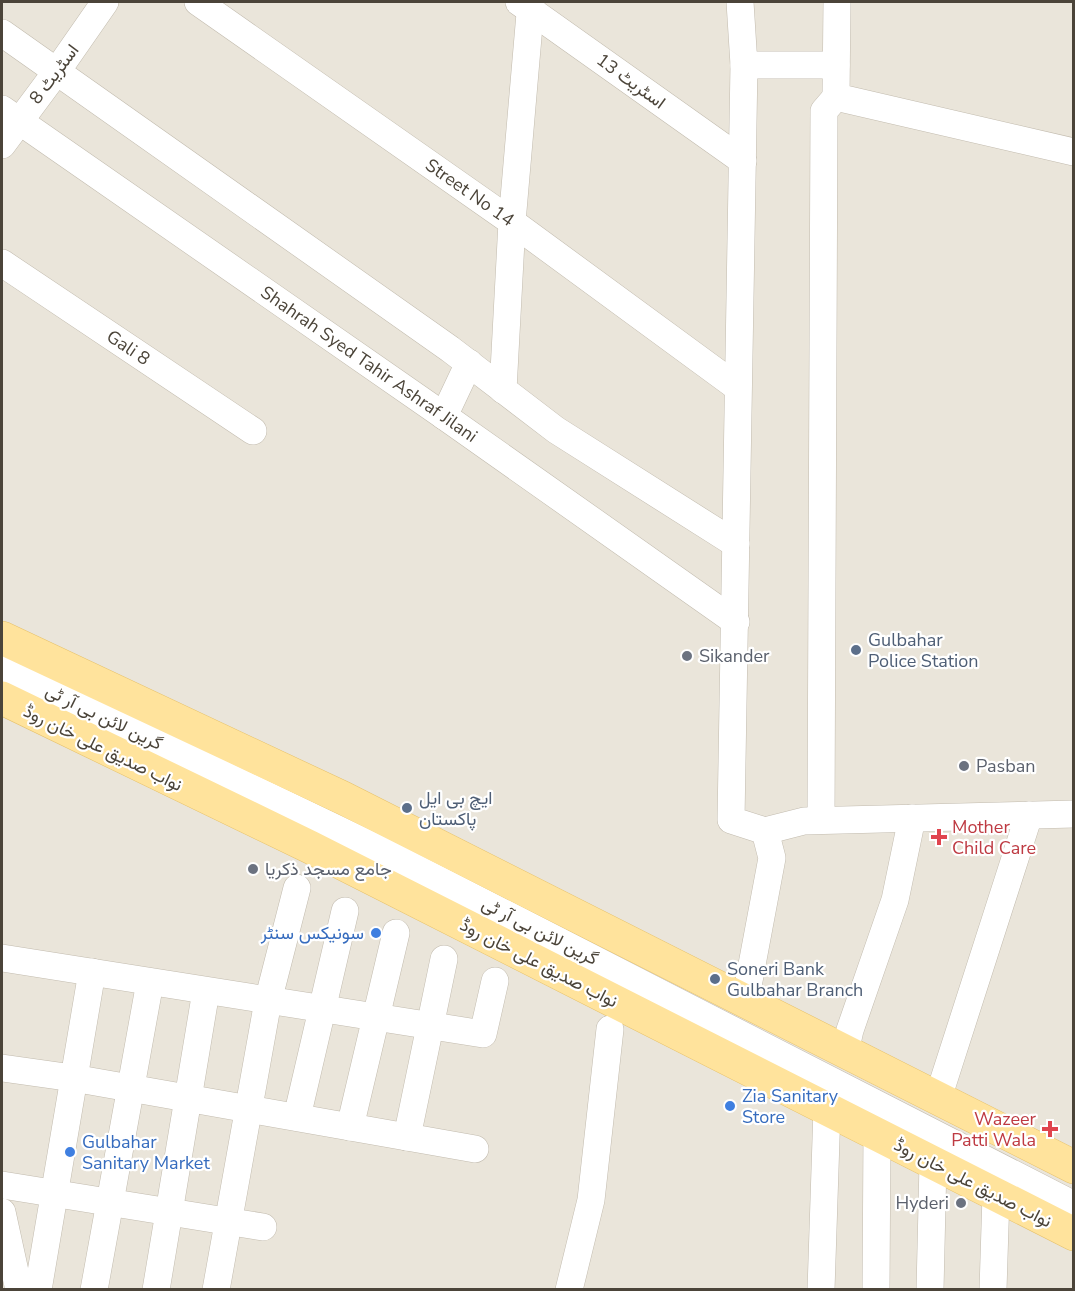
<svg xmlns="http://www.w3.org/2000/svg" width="1075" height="1291" font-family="'Nunito Sans',Vazirmatn,sans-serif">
  <rect width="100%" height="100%" fill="#f6f3ec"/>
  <path fill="#eae5da" d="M 2,2 L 1073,2 L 1073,1289 L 2,1290 Z"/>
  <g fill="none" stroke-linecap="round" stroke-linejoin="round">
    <defs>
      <g id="minor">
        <path id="s1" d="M 198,2 L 512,222 L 737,387"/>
        <path d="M 519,2 L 743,161"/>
        <path d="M 740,2 L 744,65 L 731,820 L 765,831 L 772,858 L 745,1002"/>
        <path d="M 837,2 L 836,97 L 1074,152"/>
        <path d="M 2,33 L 450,349 L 556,430 L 736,544"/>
        <path d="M 744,65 L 836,65"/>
        <path id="s2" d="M 2,109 L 444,416 L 736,622"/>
        <path d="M 2,145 L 57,71 L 105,2"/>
        <path id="s3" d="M 2,263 L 253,431"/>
        <path d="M 503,390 L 512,222 L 531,2"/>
        <path d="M 444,416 L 469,363"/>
        <path d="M 2,668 L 383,851 L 1074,1205"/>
        <path d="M 821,820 L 824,111 L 836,97"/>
        <path d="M 765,831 L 804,821 L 1074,814"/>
        <path d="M 2,958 L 483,1034 L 495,981"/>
        <path d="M 845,1052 L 850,1030 L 895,900 L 912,818"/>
        <path d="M 2,1068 L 73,1078 L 475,1149"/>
        <path d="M 938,1098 L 1029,815"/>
        <path d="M 297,1117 L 345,911"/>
        <path d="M 350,1127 L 396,933"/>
        <path d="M 407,1137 L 444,959"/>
        <path d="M 2,1185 L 263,1227"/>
        <path d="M 2,1212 L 19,1290"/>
        <path d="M 38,1290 L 92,972"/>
        <path d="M 94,1290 L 150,982"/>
        <path d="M 156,1290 L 206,991"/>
        <path d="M 216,1290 L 268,1001 L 297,888"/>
        <path d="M 569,1290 L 591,1200 L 610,1029"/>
        <path d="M 821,1290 L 827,1109"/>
        <path d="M 876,1290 L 877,1134"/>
        <path d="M 930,1290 L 933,1163"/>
        <path d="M 993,1290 L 996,1195"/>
      </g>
      <path id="major" d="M 2,638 L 343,798 L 1074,1167
        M 2,698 L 310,847 L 1074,1234"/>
    </defs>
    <use href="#minor" stroke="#c2bbae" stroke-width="28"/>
    <use href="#major" stroke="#e6c16a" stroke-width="34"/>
    <use href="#minor" stroke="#fff" stroke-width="27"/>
    <use href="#major" stroke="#ffe39c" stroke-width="33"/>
  </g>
  <g fill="#5c6f8a" stroke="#fff" stroke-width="2">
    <circle cx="856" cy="650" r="6"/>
    <circle cx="407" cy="808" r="6"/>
    <circle cx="715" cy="979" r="6"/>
  </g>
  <g fill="#6b7280" stroke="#fff" stroke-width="2">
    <circle cx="687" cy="656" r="6"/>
    <circle cx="964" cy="766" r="6"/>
    <circle cx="253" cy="869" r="6"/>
    <circle cx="961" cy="1203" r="6"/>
  </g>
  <g fill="#e0444e" stroke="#fff" stroke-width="2">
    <path d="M936 828h6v6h6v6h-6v6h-6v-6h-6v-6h6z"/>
    <path d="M1047 1120h6v6h6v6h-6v6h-6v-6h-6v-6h6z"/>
  </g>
  <g fill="#3f7fe0" stroke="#fff" stroke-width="2">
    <circle cx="376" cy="933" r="6"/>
    <circle cx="730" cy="1106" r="6"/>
    <circle cx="70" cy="1152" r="6"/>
  </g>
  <g text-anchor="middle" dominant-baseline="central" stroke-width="4.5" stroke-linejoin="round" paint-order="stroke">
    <g font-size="18" fill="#4b4439" stroke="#fff">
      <text transform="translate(54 74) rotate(-53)">اسٹریٹ 8</text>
      <text transform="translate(631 81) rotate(36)">اسٹریٹ 13</text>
      <text stroke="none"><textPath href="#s1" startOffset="332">Street No 14</textPath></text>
      <text stroke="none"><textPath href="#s3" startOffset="152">Gali 8</textPath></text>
      <text stroke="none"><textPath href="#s2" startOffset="447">Shahrah Syed Tahir Ashraf Jilani</textPath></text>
      <text transform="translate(104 717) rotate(26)">گرین لائن بی آر ٹی</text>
      <text transform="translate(103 748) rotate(26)">نواب صدیق علی خان روڈ</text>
      <text transform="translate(540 931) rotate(27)">گرین لائن بی آر ٹی</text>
      <text transform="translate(539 963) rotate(27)">نواب صدیق علی خان روڈ</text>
      <text transform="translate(973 1183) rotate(27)">نواب صدیق علی خان روڈ</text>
    </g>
    <g font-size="18" fill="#4e5e75" stroke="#fff" text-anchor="start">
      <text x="868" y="640">Gulbahar<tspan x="868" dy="21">Police Station</tspan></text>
      <text x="419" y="798">ایچ بی ایل<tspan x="419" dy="21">پاکستان</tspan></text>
      <text x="727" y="969">Soneri Bank<tspan x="727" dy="21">Gulbahar Branch</tspan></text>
    </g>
    <g font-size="18" fill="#5b616d" stroke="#fff" text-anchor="start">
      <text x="699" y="656">Sikander</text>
      <text x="976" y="766">Pasban</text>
      <text x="265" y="869">جامع مسجد ذکریا</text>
      <text x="949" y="1203" text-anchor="end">Hyderi</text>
    </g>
    <g font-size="18" fill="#be3a42" stroke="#fff" text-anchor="start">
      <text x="952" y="827">Mother<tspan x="952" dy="21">Child Care</tspan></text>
      <text x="1036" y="1119" text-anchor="end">Wazeer<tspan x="1036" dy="21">Patti Wala</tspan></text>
    </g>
    <g font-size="18" fill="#366cbe" stroke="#fff" text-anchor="start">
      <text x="364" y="933" text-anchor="end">سونیکس سنٹر</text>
      <text x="742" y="1096">Zia Sanitary<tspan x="742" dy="21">Store</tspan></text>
      <text x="82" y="1142">Gulbahar<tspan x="82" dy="21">Sanitary Market</tspan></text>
    </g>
  </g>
  <rect width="1075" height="1291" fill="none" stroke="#4b4439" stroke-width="6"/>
</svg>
